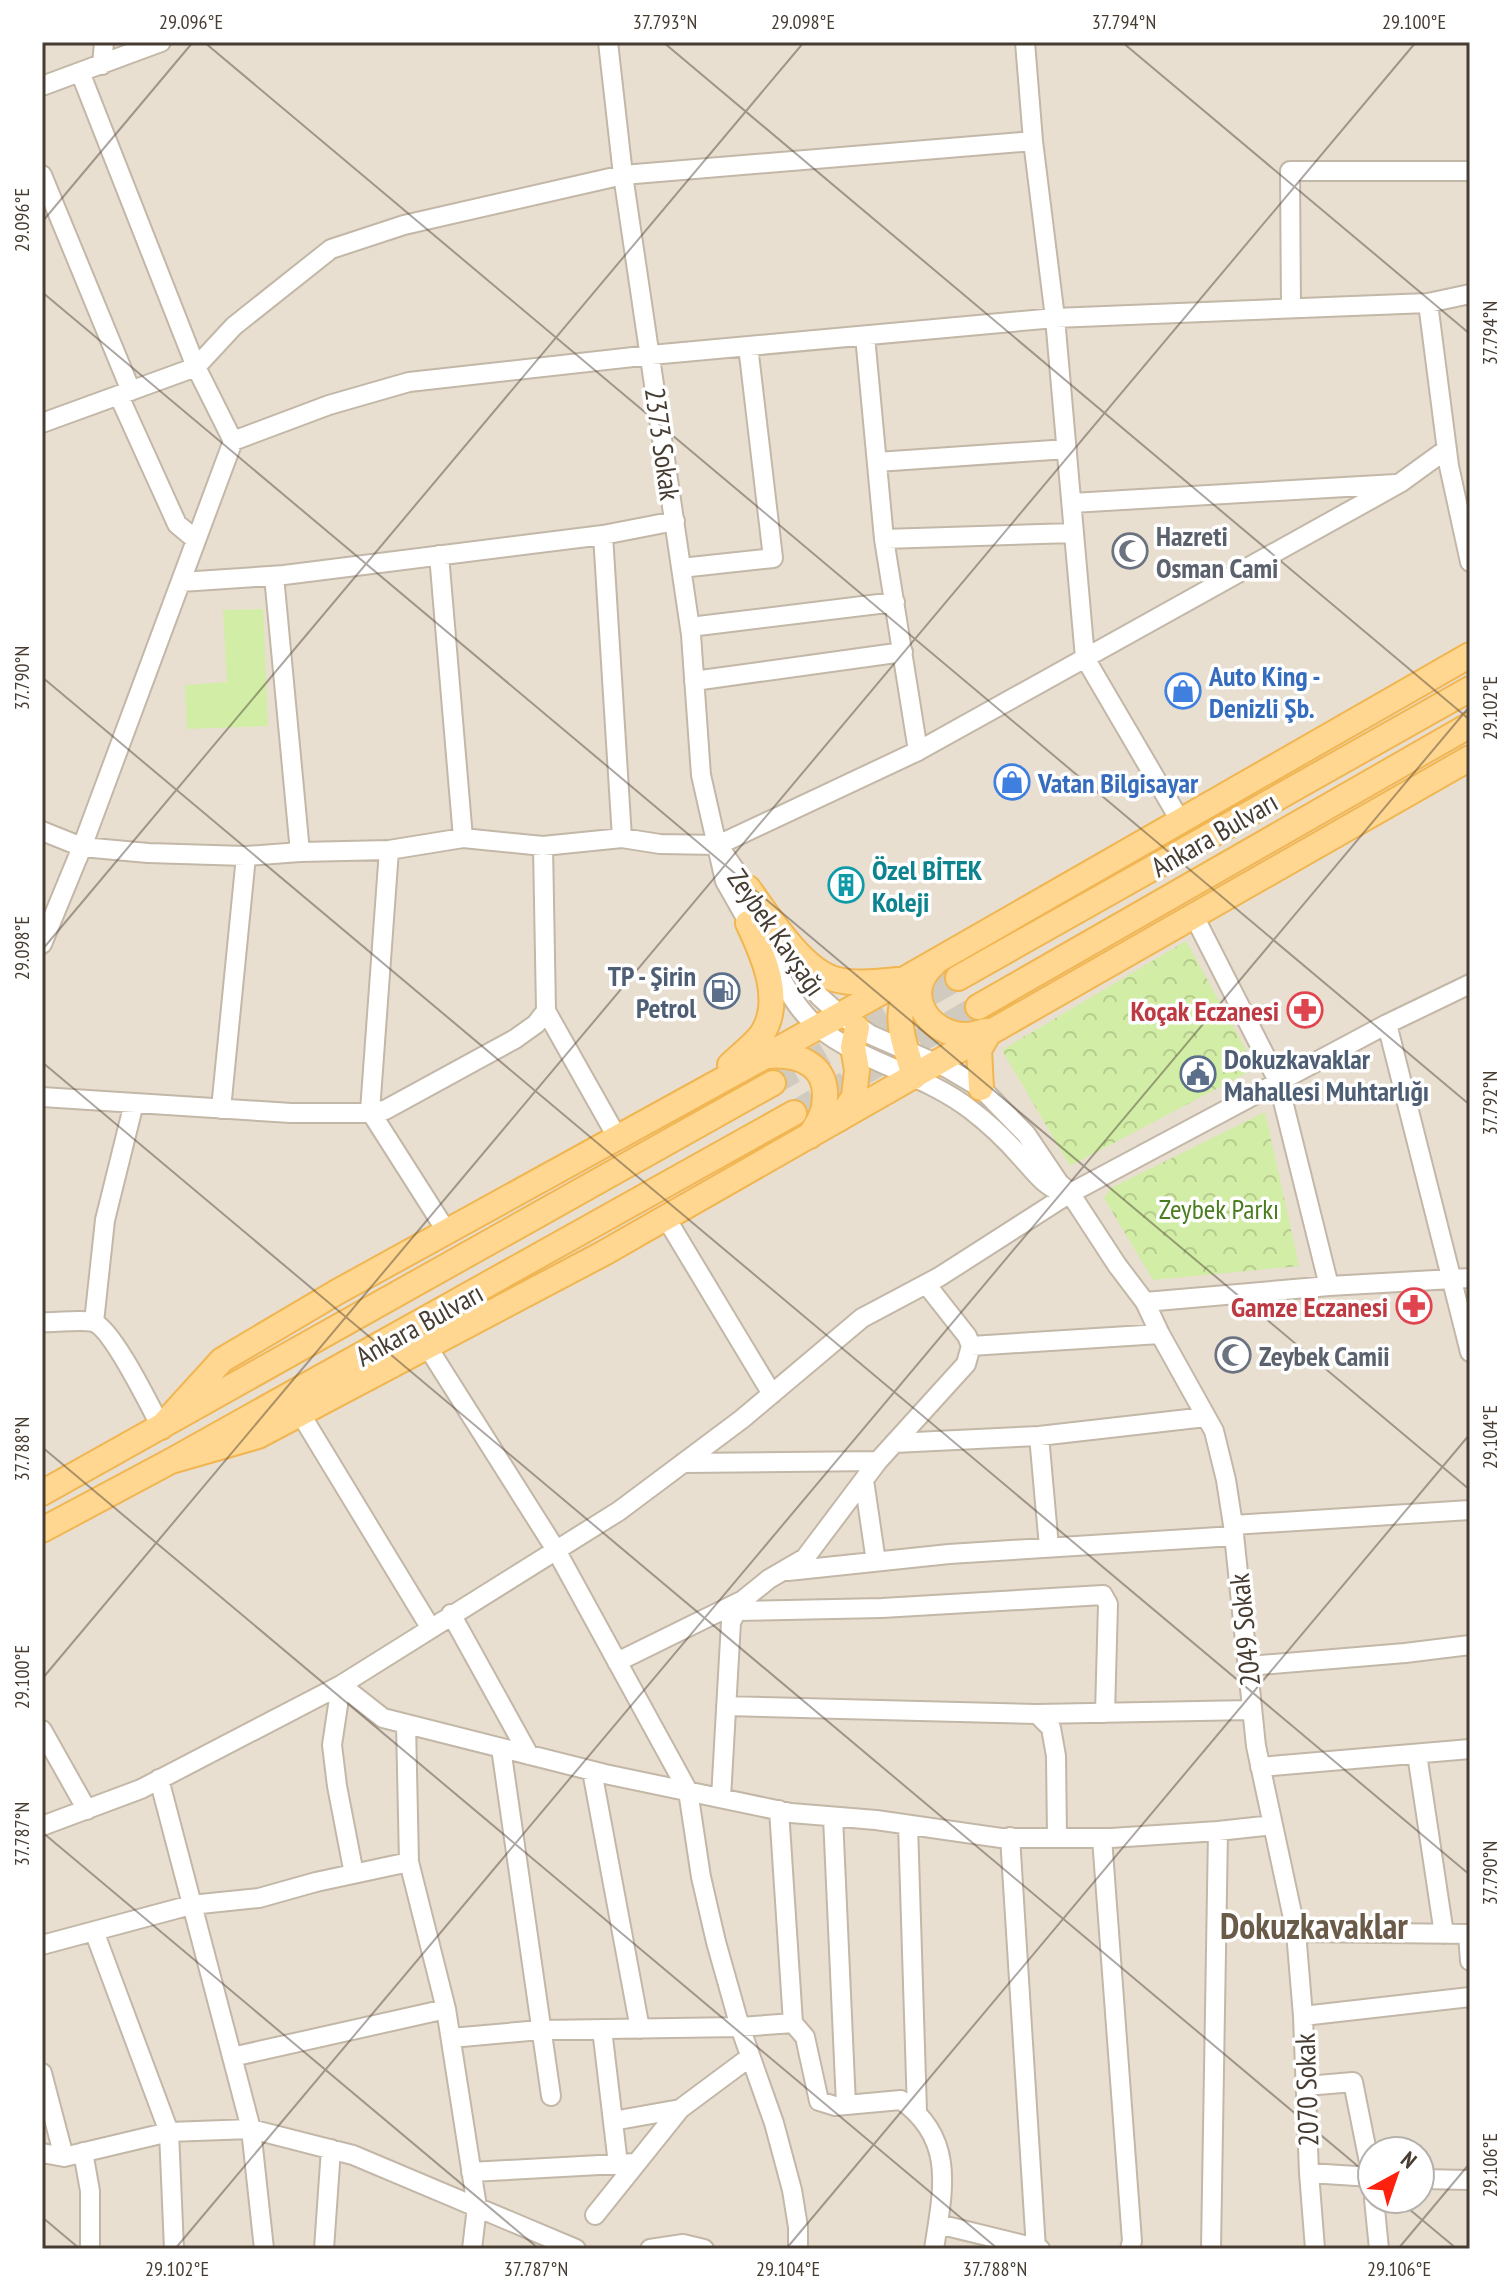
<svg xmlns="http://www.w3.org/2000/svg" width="1512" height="2291" font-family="'PT Sans Narrow',sans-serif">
  <defs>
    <pattern id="park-crowns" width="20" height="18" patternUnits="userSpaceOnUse" patternTransform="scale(2)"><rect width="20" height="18" fill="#d2eda5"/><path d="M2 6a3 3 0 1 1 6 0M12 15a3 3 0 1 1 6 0" fill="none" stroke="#b6cc8e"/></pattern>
  </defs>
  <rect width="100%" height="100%" fill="#f3ede2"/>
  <path fill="#e8dfd0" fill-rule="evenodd" d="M 42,42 L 1470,42 L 1470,2249 L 42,2249 ZM 1372,2151 L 1420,2151 L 1420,2199 L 1372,2199 Z"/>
  <path fill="#d2eda5" d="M 263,609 L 268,726 L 187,729 L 185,685 L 227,682 L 223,610 Z"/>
  <path fill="url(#park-crowns)" d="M 1186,941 L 1256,1068 L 1070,1166 L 1002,1050 Z
    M 1265,1112 L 1299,1266 L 1153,1280 L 1104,1198 L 1111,1188 Z"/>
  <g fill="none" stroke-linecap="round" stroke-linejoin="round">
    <path stroke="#d0cabf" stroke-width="24" stroke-dasharray="24 12" stroke-linecap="butt" d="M 773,1083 L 958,978
      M 794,1113 L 978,1007"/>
    <defs>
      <path id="minor" d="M 608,42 L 623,175 L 691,635 L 701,775 L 725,881 L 754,932
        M 1025,42 L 1033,141 L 1055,318 L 1085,658 L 1181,822
        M 102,65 L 104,42
        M 42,86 L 161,42
        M 42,175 L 131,391
        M 1428,303 L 1449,466 L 1470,562
        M 1291,308 L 1290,171 L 1470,171
        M 865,336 L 884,539 L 918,751
        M 119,396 L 177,524 L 196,540
        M 42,423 L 196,367 L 234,326 L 331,249 L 404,225 L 623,175 L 1033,141
        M 233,441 L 329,405 L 409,382 L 651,355 L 1055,318 L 1428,303 L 1470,294
        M 877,462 L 1067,449
        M 1072,503 L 1396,484
        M 603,535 L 622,838
        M 884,539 L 1074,533
        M 439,555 L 463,838
        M 681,568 L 773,558 L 748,346
        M 274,576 L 300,852
        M 181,582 L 284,575 L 603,535 L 675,521
        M 690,627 L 895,602
        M 694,681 L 903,652
        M 42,831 L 82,847 L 148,853 L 246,856 L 300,852 L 389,850 L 463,838 L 543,846 L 622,838 L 660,844 L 718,845 L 918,751 L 1400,483 L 1447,449
        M 389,850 L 370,1111 L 447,1232
        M 722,851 L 755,899
        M 1194,916 L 1278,1081 L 1329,1286
        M 42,944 L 82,847 L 233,441 L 196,367 L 80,72
        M 787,952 L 819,996 L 840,1015 L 871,1035 L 947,1068 L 981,1088 L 1026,1134 L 1059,1183 L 1070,1193 L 1117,1265 L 1145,1302 L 1160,1334 L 1214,1431 L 1226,1480 L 1233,1525 L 1256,1746 L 1296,1932 L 1303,2016 L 1309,2173 L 1315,2249
        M 770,957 C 784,983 795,1009 819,1028 C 863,1063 925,1074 971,1110 C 988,1123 1006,1140 1020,1156 C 1036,1173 1044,1187 1067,1195 L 1387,1024 L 1470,984
        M 546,1011 L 617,1137
        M 1387,1024 L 1470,1352
        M 42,1097 L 291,1113 L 356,1113 L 385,1110 L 515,1039 L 536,1024 L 546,1011 L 543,846
        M 221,1109 L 246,856
        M 666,1218 L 772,1394
        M 1145,1302 L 1329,1286 L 1470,1278
        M 42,1322 C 56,1323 80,1319 93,1322 C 112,1328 150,1406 161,1427
        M 94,1322 L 105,1220 L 134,1103
        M 427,1346 L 556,1550 L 688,1791 L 701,1877 L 716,1942 L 740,2027 L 774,2123 L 792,2190 L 798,2227 L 798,2249
        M 971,1346 L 1160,1334
        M 300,1413 L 430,1627
        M 1039,1436 L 1049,1547
        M 894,1443 L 1039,1436 L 1206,1417
        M 683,1463 L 878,1461
        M 864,1480 L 876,1562
        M 1233,1525 L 1470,1510
        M 788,1571 L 949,1554 L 1234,1536
        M 737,1611 L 882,1608 L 1103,1595 L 1108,1604 L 1105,1713
        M 451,1614 L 529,1755
        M 617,1662 L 743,1600
        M 1248,1666 L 1405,1653 L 1470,1645
        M 726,1706 L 1037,1714 L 1051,1728 L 1056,1756 L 1057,1836
        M 1037,1714 L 1252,1710
        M 406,1724 L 409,1862 L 446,2009 L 477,2207 L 472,2249
        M 42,1730 L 87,1810
        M 501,1748 L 551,2096
        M 1417,1754 L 1444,1934
        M 1260,1767 L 1470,1749
        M 592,1771 L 640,2029
        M 159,1779 L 251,2129 L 264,2249
        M 721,1798 L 731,1622 L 743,1600 L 769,1579 L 805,1558 L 878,1461 L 966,1364 L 971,1346 L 967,1336 L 926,1284
        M 779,1810 L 793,2023
        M 833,1817 L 846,2105
        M 908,1825 L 917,2111
        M 42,1826 L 141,1789 L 341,1685 L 383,1718 L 605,1774 L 791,1813 L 876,1820 L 1001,1838 L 1111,1838 L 1218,1831 L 1273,1825
        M 1010,1837 L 1036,2249
        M 1102,1838 L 1132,2241 L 1130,2249
        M 354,1874 L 337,1786 L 332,1745 L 341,1685 L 619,1511 L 742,1419 L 862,1318 L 939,1277 L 1067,1195
        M 94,1931 L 169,2132 L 174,2249
        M 1296,1932 L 1470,1934
        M 1468,1934 L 1470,1961
        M 42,1945 L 191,1905 L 259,1898 L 316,1882 L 409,1862
        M 1303,2016 L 1470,1997
        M 602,2029 L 618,2164
        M 451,2038 L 540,2030 L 740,2027 L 793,2023 L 805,2037 L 819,2101 L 835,2106 L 901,2100 C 956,2139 943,2190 934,2249
        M 232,2057 L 446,2009
        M 42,2073 L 64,2157
        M 1306,2086 L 1353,2082 L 1372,2177 L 1309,2173
        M 613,2121 L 680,2109
        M 83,2152 L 90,2191 L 90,2249
        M 42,2153 L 64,2157 L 169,2132 L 251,2129 L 353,2155 L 576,2249
        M 471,2172 L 636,2163
        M 1420,2179 L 1470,2180
        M 1374,2199 L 1379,2249
        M 595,2215 L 680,2109 L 750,2057
        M 938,2224 L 1040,2249
        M 324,2249 L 331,2149
        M 650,2249 L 683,2244 L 704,2249
        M 1211,2249 L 1218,1831"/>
      <path id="major" d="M 748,888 C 768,915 800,968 834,979 C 854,985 877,982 897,980
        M 934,964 C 901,993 928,1035 966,1035 C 972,1035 979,1033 985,1031
        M 958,978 L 1470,689
        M 978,1007 L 1470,725
        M 767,1056 C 801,1053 831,1066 824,1106 C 823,1117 815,1127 810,1136
        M 730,1065 C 740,1055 754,1045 762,1034 C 784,1000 763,955 748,923
        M 914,1077 C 902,1032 890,1016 915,973
        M 981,1088 L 979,1050 L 990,1031
        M 839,1119 L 854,1097 L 857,1070 L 853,1047 L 857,1028
        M 161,1427 L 222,1360 L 337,1292 L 889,988 L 1470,655
        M 171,1461 L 258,1436 L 604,1253 L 1470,758
        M 42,1493 L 773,1083
        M 42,1530 L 171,1461 L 794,1113"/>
    </defs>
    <use href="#minor" stroke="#c3b7a7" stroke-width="22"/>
    <use href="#major" stroke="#f1b652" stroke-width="28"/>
    <use href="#minor" stroke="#fff" stroke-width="18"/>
    <use href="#major" stroke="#ffd790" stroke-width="24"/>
  </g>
  <path fill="none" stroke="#463c32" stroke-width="2" stroke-opacity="0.45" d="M 204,42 L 1470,1105M 663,42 L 1470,720M 1122,42 L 1470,334M 42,222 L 193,42M 42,292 L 1470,1490M 42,677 L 1470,1875M 42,950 L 804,42M 42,1062 L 1372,2178M 42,1447 L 998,2249M 42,1679 L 1416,42M 42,1832 L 539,2249M 1397,2199 L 1457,2249M 42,2217 L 80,2249M 175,2249 L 1470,706M 786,2249 L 1470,1434M 1398,2249 L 1470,2163"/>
  <defs>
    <symbol id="mosque-ring" viewBox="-11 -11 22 22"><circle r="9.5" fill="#fff" stroke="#6b7280" stroke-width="1.5"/><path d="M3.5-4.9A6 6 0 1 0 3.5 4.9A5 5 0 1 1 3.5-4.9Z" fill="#6b7280"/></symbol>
    <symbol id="shop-ring" viewBox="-11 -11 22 22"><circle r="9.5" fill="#fff" stroke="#3f7fe0" stroke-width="1.5"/><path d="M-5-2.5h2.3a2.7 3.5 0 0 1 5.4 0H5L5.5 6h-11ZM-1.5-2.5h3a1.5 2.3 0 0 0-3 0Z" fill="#3f7fe0"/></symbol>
    <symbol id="building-ring" viewBox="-11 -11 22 22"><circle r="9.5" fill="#fff" stroke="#0f9aa8" stroke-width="1.5"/><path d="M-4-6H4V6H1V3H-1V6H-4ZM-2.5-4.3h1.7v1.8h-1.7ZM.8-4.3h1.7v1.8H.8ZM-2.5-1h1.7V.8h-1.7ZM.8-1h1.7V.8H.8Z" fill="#0f9aa8"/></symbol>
    <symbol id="fuel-ring" viewBox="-11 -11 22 22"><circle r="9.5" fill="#fff" stroke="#5c6f8a" stroke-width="1.5"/><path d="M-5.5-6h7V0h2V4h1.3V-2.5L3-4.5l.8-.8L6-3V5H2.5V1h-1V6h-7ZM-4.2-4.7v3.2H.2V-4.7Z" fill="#5c6f8a"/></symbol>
    <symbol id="pharmacy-ring" viewBox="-11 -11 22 22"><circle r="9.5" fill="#fff" stroke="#e0444e" stroke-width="1.5"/><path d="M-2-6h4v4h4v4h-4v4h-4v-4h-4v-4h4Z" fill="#e0444e"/></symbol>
    <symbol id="civic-ring" viewBox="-11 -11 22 22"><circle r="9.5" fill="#fff" stroke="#5c6f8a" stroke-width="1.5"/><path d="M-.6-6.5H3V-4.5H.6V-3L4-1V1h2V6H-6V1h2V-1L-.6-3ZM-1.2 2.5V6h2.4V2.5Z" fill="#5c6f8a"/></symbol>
  </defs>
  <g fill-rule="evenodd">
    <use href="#mosque-ring" x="1110" y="531" width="40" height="40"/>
    <use href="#shop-ring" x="1163" y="671" width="40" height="40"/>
    <use href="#shop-ring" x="992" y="762" width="40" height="40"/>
    <use href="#building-ring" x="826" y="865" width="40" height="40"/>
    <use href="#fuel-ring" x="702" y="971" width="40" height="40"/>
    <use href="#pharmacy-ring" x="1285" y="990" width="40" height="40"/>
    <use href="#civic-ring" x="1178" y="1054" width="40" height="40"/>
    <use href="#pharmacy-ring" x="1394" y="1286" width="40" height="40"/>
    <use href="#mosque-ring" x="1213" y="1335" width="40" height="40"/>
  </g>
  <g text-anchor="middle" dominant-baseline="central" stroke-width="7" stroke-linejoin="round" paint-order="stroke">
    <g font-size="28" fill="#463c32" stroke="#fff">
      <text transform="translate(663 444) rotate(82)">2373 Sokak</text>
      <text transform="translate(1214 834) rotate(-30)">Ankara Bulvarı</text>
      <text transform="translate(777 932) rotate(55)">Zeybek Kavşağı</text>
      <text transform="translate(419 1324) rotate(-29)">Ankara Bulvarı</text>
      <text transform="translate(1244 1630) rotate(-96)">2049 Sokak</text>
      <text transform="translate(1306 2090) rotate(-92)">2070 Sokak</text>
    </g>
    <g font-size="28" font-weight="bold" fill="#5b616d" stroke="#fff" text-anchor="start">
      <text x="1156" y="535">Hazreti<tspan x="1156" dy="32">Osman Cami</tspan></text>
      <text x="1259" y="1355">Zeybek Camii</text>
    </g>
    <g font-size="28" font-weight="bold" fill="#366cbe" stroke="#fff" text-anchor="start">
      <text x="1209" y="675">Auto King -<tspan x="1209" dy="32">Denizli Şb.</tspan></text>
      <text x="1038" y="782">Vatan Bilgisayar</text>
    </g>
    <g font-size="28" font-weight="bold" fill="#0d838f" stroke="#fff" text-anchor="start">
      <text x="872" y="869">Özel BİTEK<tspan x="872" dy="32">Koleji</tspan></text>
    </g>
    <g font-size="28" font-weight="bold" fill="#4e5e75" stroke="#fff" text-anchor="end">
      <text x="696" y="975">TP - Şirin<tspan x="696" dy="32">Petrol</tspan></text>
      <text x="1224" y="1058" text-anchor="start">Dokuzkavaklar<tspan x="1224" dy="32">Mahallesi Muhtarlığı</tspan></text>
    </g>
    <g font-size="28" font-weight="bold" fill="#be3a42" stroke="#fff" text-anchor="end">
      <text x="1279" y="1010">Koçak Eczanesi</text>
      <text x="1388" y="1306">Gamze Eczanesi</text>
    </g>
    <g font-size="28" fill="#4a7d1f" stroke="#fff">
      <text x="1219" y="1208">Zeybek Parkı</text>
    </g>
    <g font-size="36" font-weight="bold" fill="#6a5a48" stroke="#fff">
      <text x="1314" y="1925">Dokuzkavaklar</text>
    </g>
  </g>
  <rect width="1512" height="2291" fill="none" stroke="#ffffff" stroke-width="88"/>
  <g transform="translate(1396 2175) rotate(40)"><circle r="38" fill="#ffffff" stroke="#b5b1ad" stroke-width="2"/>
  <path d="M0-6L14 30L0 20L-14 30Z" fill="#ff200e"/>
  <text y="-12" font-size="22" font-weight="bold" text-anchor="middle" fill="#463c32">N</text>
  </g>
  <rect x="44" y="44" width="1424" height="2203" fill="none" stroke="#463c32" stroke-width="3"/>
  <g font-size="20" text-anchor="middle" fill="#463c32">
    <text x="191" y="29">29.096°E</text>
    <text x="665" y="29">37.793°N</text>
    <text x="803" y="29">29.098°E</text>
    <text x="1124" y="29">37.794°N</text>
    <text x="1414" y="29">29.100°E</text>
    <text transform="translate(22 220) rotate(-90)" y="7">29.096°E</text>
    <text transform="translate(1490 333) rotate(-90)" y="7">37.794°N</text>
    <text transform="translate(22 678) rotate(-90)" y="7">37.790°N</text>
    <text transform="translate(1490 708) rotate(-90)" y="7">29.102°E</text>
    <text transform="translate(22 948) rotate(-90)" y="7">29.098°E</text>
    <text transform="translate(1490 1103) rotate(-90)" y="7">37.792°N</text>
    <text transform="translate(1490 1437) rotate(-90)" y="7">29.104°E</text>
    <text transform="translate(22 1449) rotate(-90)" y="7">37.788°N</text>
    <text transform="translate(22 1677) rotate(-90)" y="7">29.100°E</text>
    <text transform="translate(22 1834) rotate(-90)" y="7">37.787°N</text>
    <text transform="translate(1490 1873) rotate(-90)" y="7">37.790°N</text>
    <text transform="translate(1490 2165) rotate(-90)" y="7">29.106°E</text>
    <text x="177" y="2276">29.102°E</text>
    <text x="536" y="2276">37.787°N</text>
    <text x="788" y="2276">29.104°E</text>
    <text x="995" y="2276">37.788°N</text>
    <text x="1399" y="2276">29.106°E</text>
  </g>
</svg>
